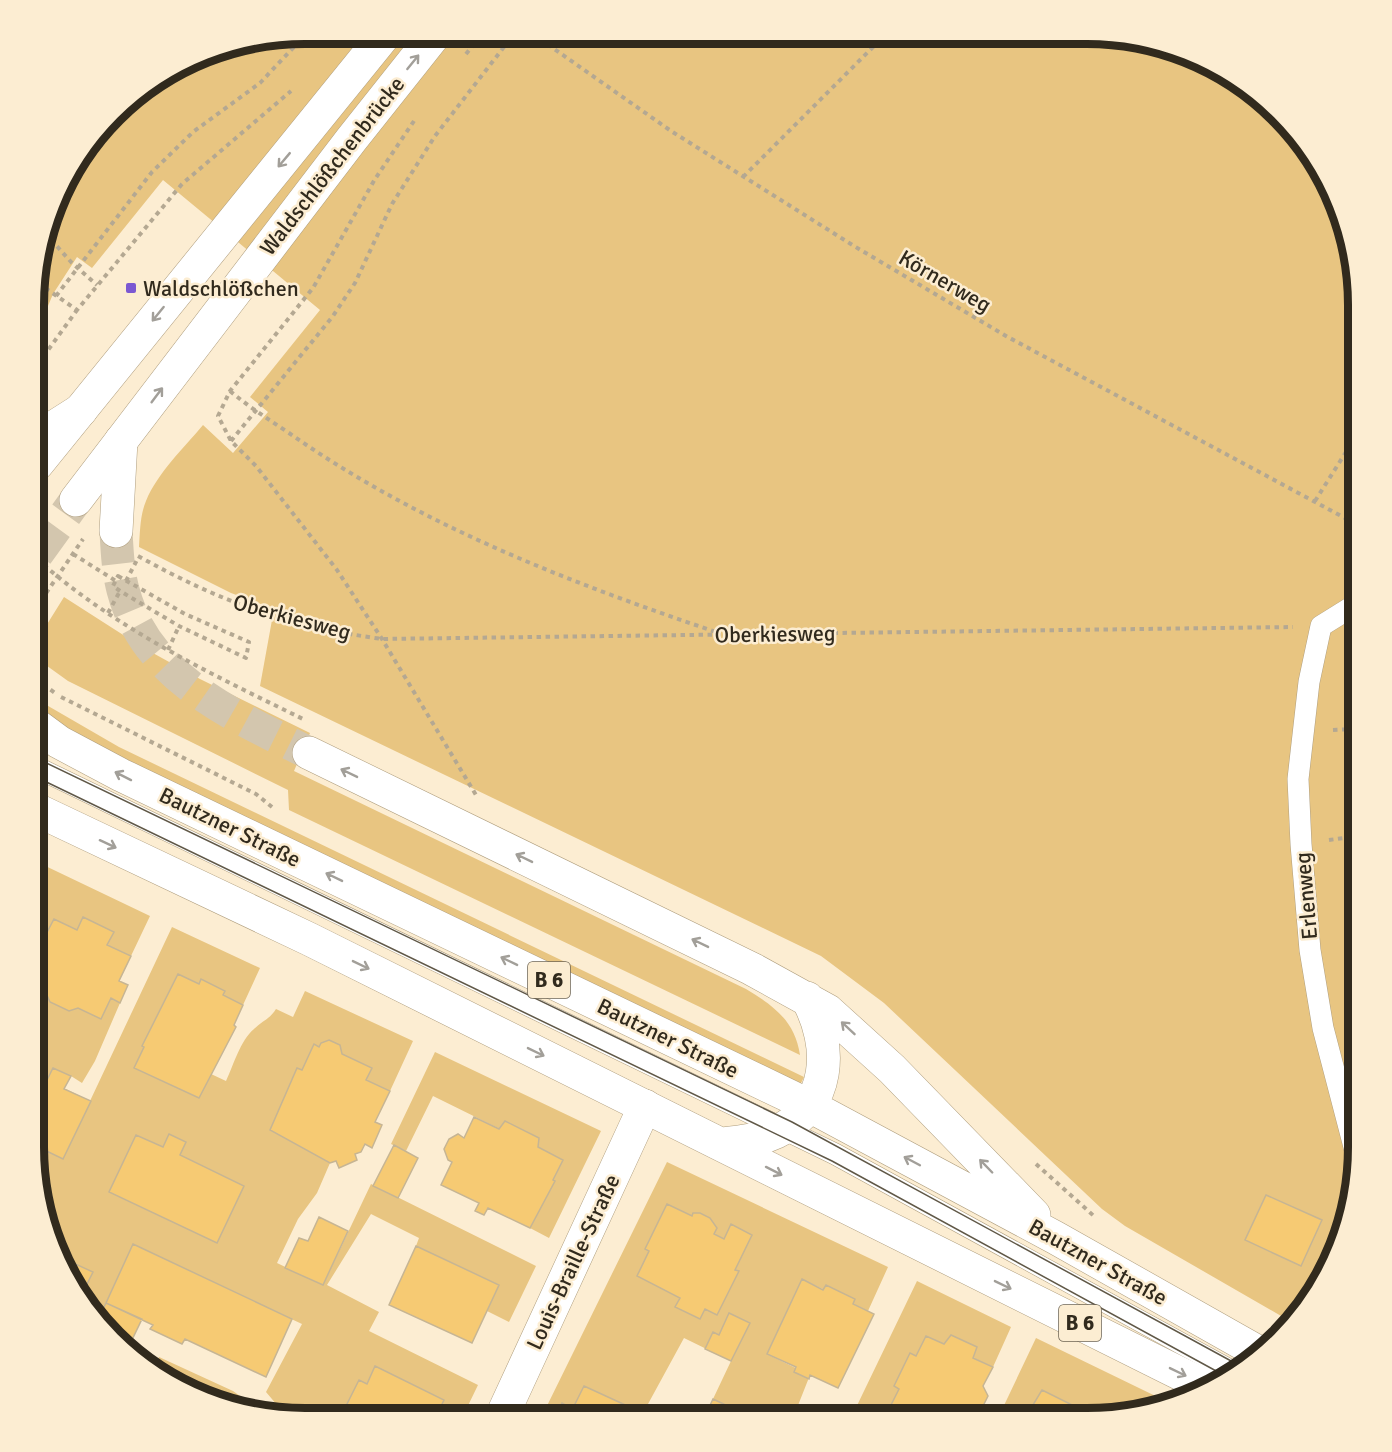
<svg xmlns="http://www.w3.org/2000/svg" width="1392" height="1452" viewBox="0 0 1392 1452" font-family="Signika,sans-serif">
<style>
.green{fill:#e8c581}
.building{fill:#f6ca73;stroke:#c6b594;stroke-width:1.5}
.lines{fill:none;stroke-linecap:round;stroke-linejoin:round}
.secondary-tunnel{stroke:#d3c6ae;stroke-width:33;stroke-dasharray:33 16;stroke-linecap:butt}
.primary-tunnel{stroke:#d3c6ae;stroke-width:33;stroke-dasharray:33 16;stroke-linecap:butt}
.lane-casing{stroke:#af9e7e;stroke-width:22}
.street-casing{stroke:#af9e7e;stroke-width:34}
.secondary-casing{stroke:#af9e7e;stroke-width:34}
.primary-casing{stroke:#af9e7e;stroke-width:34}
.path{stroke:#b4a892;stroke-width:4;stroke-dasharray:4.5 4.5;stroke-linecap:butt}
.lane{stroke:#fff;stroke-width:21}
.street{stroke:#fff;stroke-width:33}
.secondary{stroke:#fff;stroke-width:33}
.primary{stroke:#fff;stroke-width:33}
.tram{stroke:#605847;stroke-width:1.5}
.oneway{stroke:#a29f99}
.poi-dot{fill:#7b58d2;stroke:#fcedd2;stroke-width:2}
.labels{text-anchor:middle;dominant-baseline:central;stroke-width:5;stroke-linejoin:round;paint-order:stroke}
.shield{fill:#fcedd2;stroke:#6e6453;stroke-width:1.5}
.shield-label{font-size:21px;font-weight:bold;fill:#312a1d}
.street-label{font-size:22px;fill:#312a1d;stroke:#fcedd2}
.poi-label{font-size:22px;fill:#312a1d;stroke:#fcedd2;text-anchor:start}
.rim{fill:none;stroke:#312a1d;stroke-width:8}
</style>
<rect width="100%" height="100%" fill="#fcedd2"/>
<!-- green -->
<path class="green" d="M305,33L1123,35L1224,70L1313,153L1344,217L1358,287V1165L1323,1283L1288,1320L1125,1226L1102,1209L884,1003L821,956L260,686L274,609L231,593L139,547C140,532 140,515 146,501C158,472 184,448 203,425L233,453L268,412L250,397L320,310L163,180L92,268L77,257L53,294L38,330V252L69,169L126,100L217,48Z
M64,597L142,647L200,679L310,733L294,771L746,989C774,1006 795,1021 800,1055L289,810L288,790L68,681L36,658V642Z
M43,703L119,747L804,1077L799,1087L89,743L39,708Z
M35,861L150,916L111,998L120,1003L95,1061L82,1083L71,1076L64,1088L90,1101L172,927L260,968L243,1005L178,975L135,1068L199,1098L211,1074L226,1081C234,1064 240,1041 254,1029C262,1021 270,1019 276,1009L293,1017L305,991L413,1041L390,1091L330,1163L317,1193L298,1219L277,1263L323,1285L371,1184L536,1266L509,1322L487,1311L499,1285L416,1246L419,1238L371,1214L327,1285L379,1312L369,1331L478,1385L462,1418H288L266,1392L302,1324L133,1245L99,1317C23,1247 34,1133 34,1039C34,979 35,920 35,861Z
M435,1052L601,1131L549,1238L530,1228L563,1160L433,1096L406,1151L391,1144Z
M667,1162L888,1267L868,1311L802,1279L767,1354L810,1375L793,1418H786L766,1409L761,1418H753L713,1399L731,1361L684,1338L642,1415L584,1386L568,1418H541Z
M917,1281L1011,1327L993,1367L926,1336L890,1409L908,1418H879L864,1412L860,1418H851Z
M1036,1338L1174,1405L1105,1418H998Z
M159,1357L233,1391L260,1410C225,1400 181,1394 154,1368Z"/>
<!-- building -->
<path class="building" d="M83,917L114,932L107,945L131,956L119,981L128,985L120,1003L111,998L101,1019L78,1008L69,1011L50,1002L46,993L34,988L35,947L40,936L44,938L54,919L77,930Z
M178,974L199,984L201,979L225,991L223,995L243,1005L234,1025L236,1027L199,1098L134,1068L144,1047L142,1046Z
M329,1040L340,1045L342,1054L372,1068L366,1080L390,1091L375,1122L382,1125L372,1148L365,1144L361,1152L355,1154L357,1160L339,1168L336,1161L330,1163L270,1130L297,1068L302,1070L314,1044L319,1047L321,1043Z
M53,1068L71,1076L64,1089L91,1101L63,1159L34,1145V1074L47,1080Z
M474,1117L499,1129L505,1121L539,1138L538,1147L563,1160L553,1180L555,1181L530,1228L488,1208L484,1215L475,1211L479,1203L441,1185L452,1162L448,1160L444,1149L449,1139L458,1134L464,1138Z
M169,1134L186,1142L180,1155L244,1186L217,1243L109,1192L136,1135L163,1147Z
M394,1145L418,1158L398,1198L373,1186Z
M1266,1195L1322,1220L1301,1266L1245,1240Z
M667,1204L692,1216L693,1213H700L710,1218L717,1228L714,1234L724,1239L731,1224L752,1235L735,1270L739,1271L717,1315L705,1309L700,1319L675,1307L680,1298L637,1276L649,1251L645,1249Z
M319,1217L348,1231L323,1285L285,1268L299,1238L308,1241Z
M133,1244L292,1319L266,1377L185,1339L182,1344L150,1329L153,1325L106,1303Z
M416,1246L499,1285L472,1343L389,1305Z
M58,1256L93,1272L84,1290L88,1293L84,1303Z
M802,1279L823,1290L826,1285L855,1299L853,1304L874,1314L838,1388L810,1375L809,1379L794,1372L796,1367L767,1354Z
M106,1303L142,1319L129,1346L99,1317Z
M729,1313L750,1323L731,1361L705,1349L713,1332L719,1335Z
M951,1335L977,1347L973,1358L993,1367L983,1386L988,1396L977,1418H894L897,1413L889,1409L899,1389L894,1386L910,1353L916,1356L926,1336L944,1344Z
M375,1366L444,1400L435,1418H350L352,1414L344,1410L359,1380L367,1384Z
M584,1386L634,1409L649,1418H554L562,1403L571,1408L574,1406Z
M1042,1390L1094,1416L1102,1413L1104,1418H1025Z
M713,1399L753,1418H704Z
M765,1409L786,1418H761Z"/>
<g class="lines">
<!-- secondary-tunnel -->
<path class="secondary-tunnel" d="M37,554L76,500"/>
<!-- primary-tunnel -->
<path class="primary-tunnel" d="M116,531C117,551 118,571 123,590C146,679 235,716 309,753"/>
<defs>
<path id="lane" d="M1358,603L1321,626L1309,682L1298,779L1301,844L1310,950L1323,1028L1358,1162
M36,767L835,1154L1237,1374"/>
<path id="street" d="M501,1418L645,1106"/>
<path id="secondary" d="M37,464L386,33
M76,500L351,140L436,33"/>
<path id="primary" d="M37,438L81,410
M116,531L121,441
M36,725L59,742L121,775L808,1105L1056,1238L1258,1352
M309,753L752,969L828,1011L892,1069L1034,1215
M35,809L309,939L1209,1388
M722,1144C740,1142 759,1140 776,1132C832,1107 833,1045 807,998"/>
</defs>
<!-- lane casing -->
<use href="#lane" class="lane-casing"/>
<!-- street casing -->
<use href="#street" class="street-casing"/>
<!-- secondary casing -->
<use href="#secondary" class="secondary-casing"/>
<!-- primary casing -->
<use href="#primary" class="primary-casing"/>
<!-- path -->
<path class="path" d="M533,34L671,131L854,246L1006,336L1358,525
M466,54L483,33
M414,121L375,179L313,288L230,391L218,416L231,441L256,466L337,570L382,639L476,795
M743,177L885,35
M45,233L72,263L97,285
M38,283L77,310L182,184L291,91
M56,296L152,172L193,132L260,83L307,33
M38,364L77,310
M230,391C249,407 268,419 289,433C420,525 568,582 719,633
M231,441L333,316L355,283L392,204L435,136L514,34
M1315,501L1358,433
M73,554L116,581
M138,556C221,602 287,626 382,639L1293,627
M37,559C114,628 211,674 303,719
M118,576L185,614L249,642L246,658L179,626L120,591L113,586Z
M126,581L138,558
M36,608L83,539
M108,613L120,591
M168,650L179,626
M36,679L55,693
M61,697L256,794L272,807
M1333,730L1356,729
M1329,840L1358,836
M1036,1164L1095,1217"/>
<!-- lane -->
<use href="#lane" class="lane"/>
<!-- street -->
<use href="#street" class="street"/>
<!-- secondary -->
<use href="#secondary" class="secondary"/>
<!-- primary -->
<use href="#primary" class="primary"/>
<!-- tram -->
<path class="tram" d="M36,758L792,1122L1244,1368
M36,777L832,1161L1229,1378"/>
</g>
<!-- one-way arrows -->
<defs><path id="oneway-shaft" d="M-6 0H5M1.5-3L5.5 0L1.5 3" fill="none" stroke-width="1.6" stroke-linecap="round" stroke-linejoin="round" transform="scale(1.5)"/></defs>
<g class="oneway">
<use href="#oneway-shaft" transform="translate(413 62) rotate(-51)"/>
<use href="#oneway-shaft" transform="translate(284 160) rotate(130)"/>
<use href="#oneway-shaft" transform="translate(158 314) rotate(129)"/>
<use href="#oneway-shaft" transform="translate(157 395) rotate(-53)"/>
<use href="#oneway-shaft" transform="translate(349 773) rotate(-154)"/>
<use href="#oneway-shaft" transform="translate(123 776) rotate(-153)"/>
<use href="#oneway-shaft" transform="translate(108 844) rotate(25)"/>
<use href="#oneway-shaft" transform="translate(524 858) rotate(-154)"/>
<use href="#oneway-shaft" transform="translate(334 877) rotate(-154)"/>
<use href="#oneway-shaft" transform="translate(700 943) rotate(-154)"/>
<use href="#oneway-shaft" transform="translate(509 961) rotate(-154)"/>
<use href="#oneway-shaft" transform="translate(361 965) rotate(26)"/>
<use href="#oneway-shaft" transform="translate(848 1028) rotate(-137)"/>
<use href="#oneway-shaft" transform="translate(536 1052) rotate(26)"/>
<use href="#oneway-shaft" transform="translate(912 1161) rotate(-152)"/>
<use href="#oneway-shaft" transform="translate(986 1166) rotate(-134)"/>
<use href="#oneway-shaft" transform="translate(774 1171) rotate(27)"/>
<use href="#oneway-shaft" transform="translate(1003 1285) rotate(26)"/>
<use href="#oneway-shaft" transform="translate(1178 1372) rotate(26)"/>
</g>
<!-- markers -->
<rect class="poi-dot" x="125" y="282" width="12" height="12" rx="3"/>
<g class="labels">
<!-- shield labels -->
<g class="shield">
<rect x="528" y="962" width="42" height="36" rx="4.5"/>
<rect x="1059" y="1305" width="42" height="36" rx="4.5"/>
</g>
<g class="shield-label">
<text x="549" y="980">B 6</text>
<text x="1080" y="1323">B 6</text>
</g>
<!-- street labels -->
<g class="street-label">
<text transform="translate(332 166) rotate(-52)">Waldschlößchenbrücke</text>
<text transform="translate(945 281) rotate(30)">Körnerweg</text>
<text transform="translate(292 617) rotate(15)">Oberkiesweg</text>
<text transform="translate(775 634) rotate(-1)">Oberkiesweg</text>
<text transform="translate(230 827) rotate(26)">Bautzner Straße</text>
<text transform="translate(1306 896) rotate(-95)">Erlenweg</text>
<text transform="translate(668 1038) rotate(26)">Bautzner Straße</text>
<text transform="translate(573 1262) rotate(-65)">Louis-Braille-Straße</text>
<text transform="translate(1098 1262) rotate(29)">Bautzner Straße</text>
</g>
<!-- poi labels -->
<g class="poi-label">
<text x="143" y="288">Waldschlößchen</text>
</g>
</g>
<!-- crop -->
<path d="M0 0H1392V1452H0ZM305 44H1087A261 261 0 0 1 1348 305V1147A261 261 0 0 1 1087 1408H305A261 261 0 0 1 44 1147V305A261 261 0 0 1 305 44Z" fill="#fcedd2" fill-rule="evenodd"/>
<path class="rim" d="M305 44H1087A261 261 0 0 1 1348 305V1147A261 261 0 0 1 1087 1408H305A261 261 0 0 1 44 1147V305A261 261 0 0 1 305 44Z"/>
</svg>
